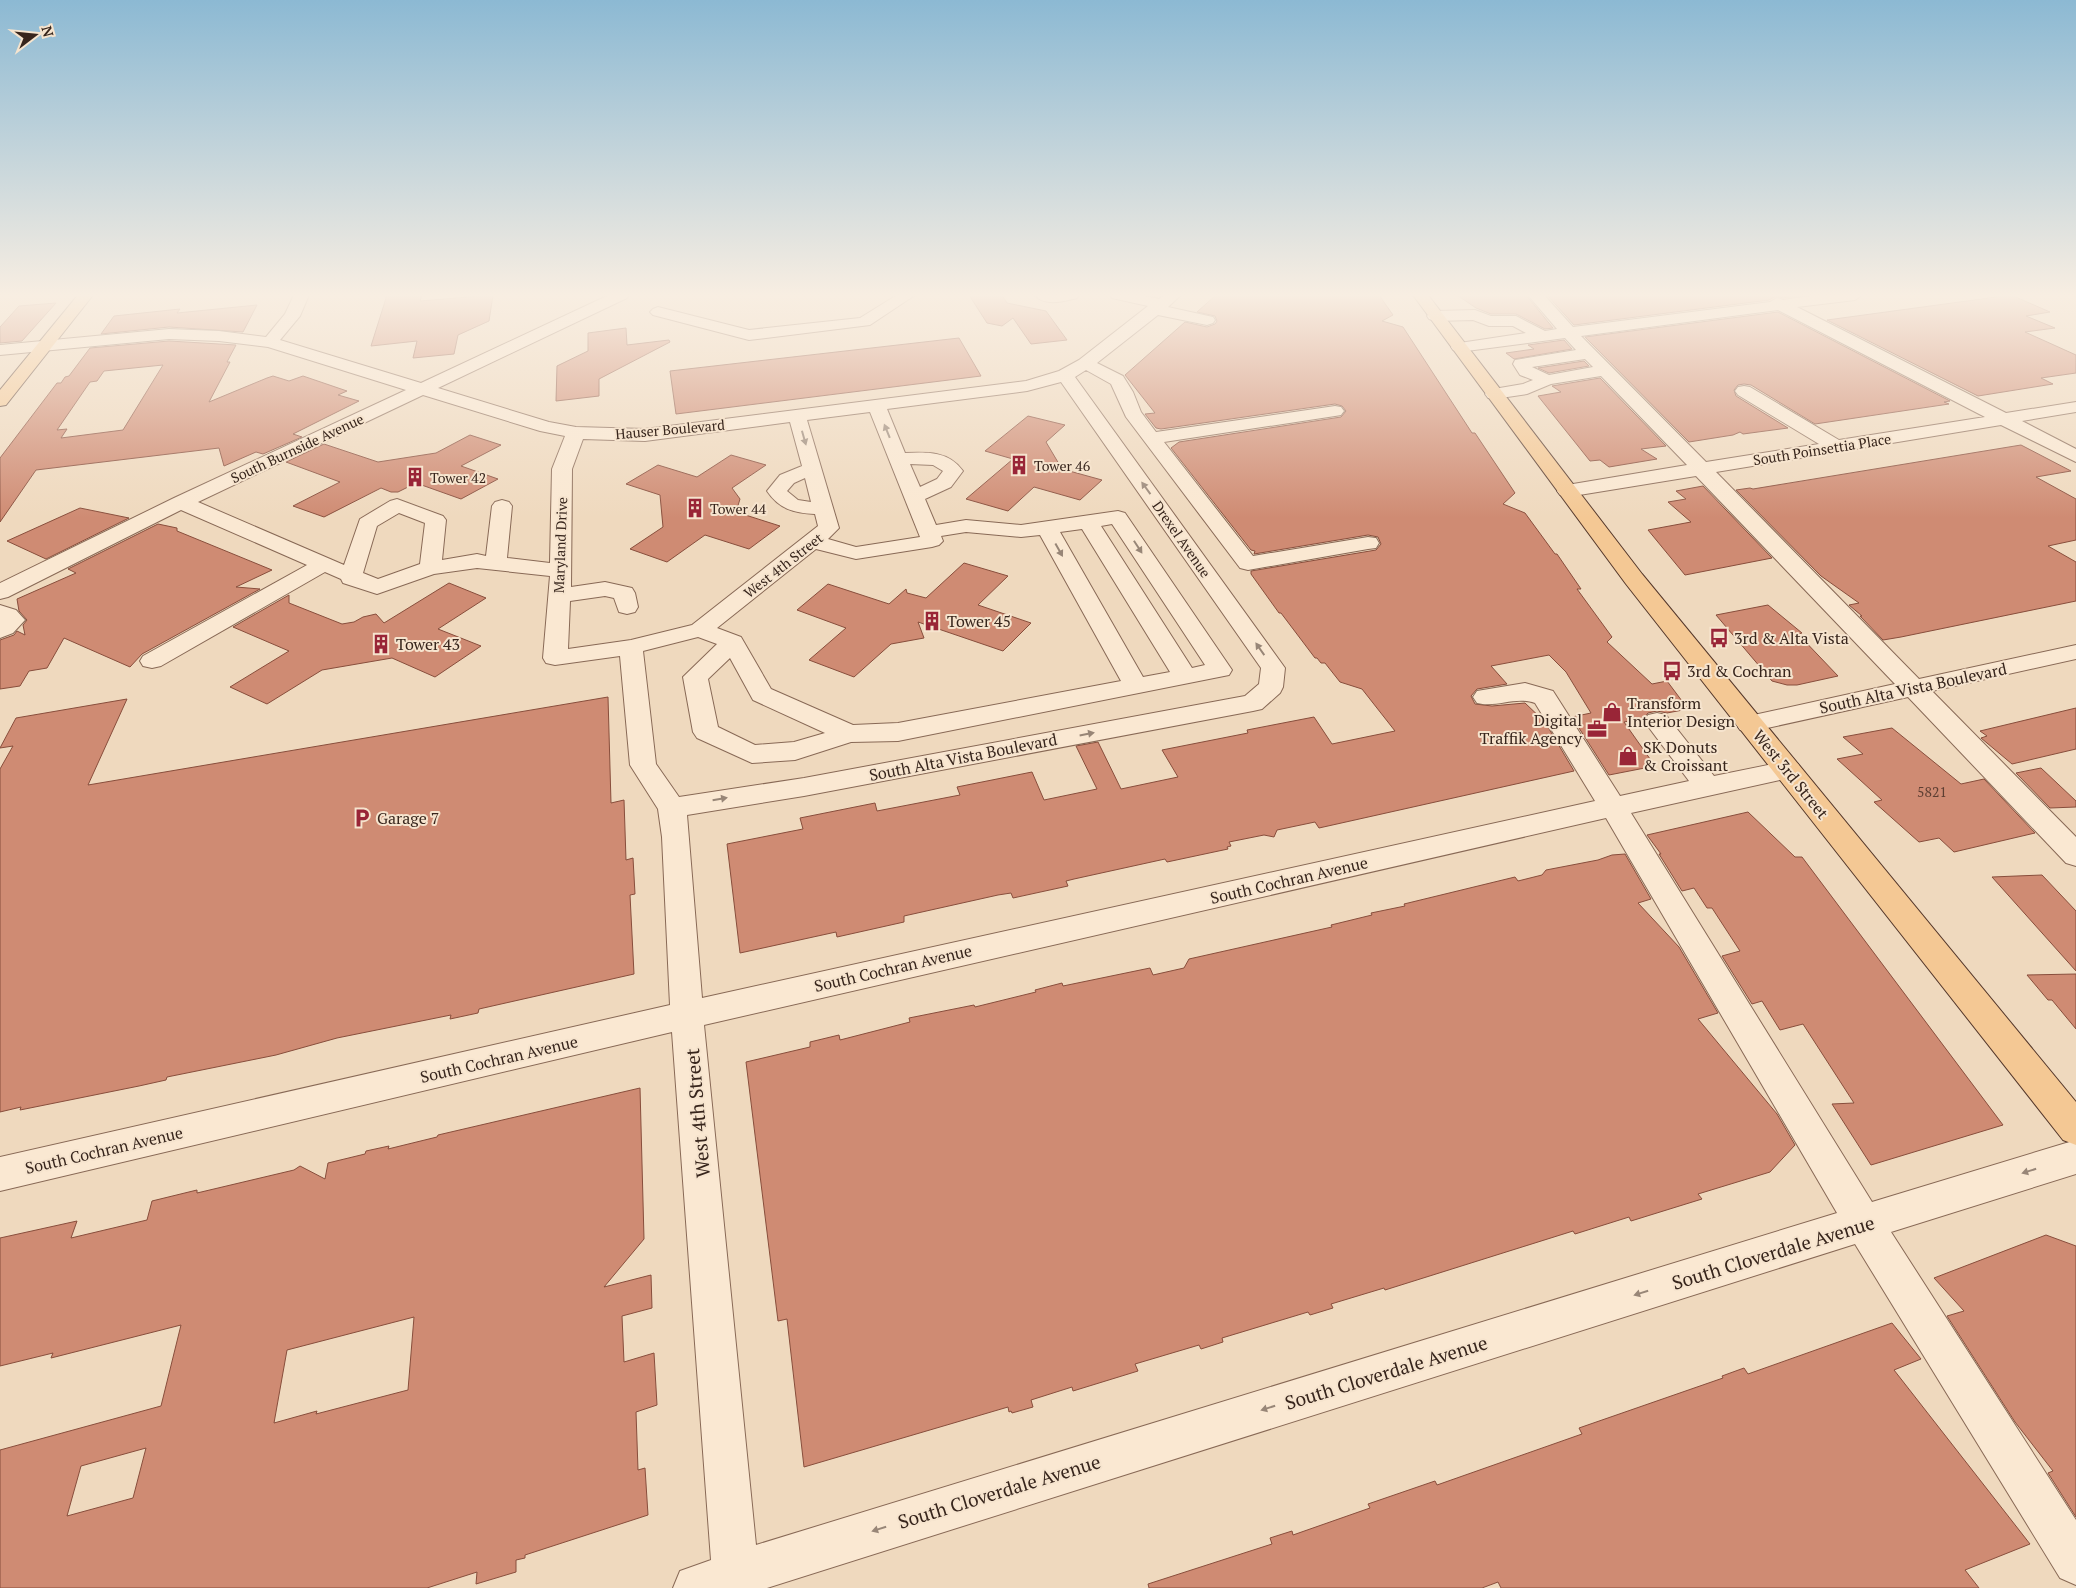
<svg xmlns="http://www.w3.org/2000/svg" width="2076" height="1588" viewBox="0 0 2076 1588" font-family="'PT Serif',serif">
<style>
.building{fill:#cf8b73;stroke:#884e3c;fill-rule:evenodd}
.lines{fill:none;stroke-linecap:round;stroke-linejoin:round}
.minor-casing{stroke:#886956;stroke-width:2}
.major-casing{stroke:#55382b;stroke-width:2}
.minor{fill:#fae8d2;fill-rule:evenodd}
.major{fill:#f4c894;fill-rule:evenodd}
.oneway{fill:#988677}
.labels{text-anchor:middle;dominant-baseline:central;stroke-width:4;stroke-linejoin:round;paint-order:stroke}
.far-street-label{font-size:14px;fill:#37251c;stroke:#f6e4ce}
.far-poi-label{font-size:14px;fill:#37251c;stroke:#f6e4ce;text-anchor:start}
.number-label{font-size:14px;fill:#5d3e32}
.poi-label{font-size:16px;fill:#37251c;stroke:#f6e4ce;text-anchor:start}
.street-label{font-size:16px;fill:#37251c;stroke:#f6e4ce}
.near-street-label{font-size:19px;fill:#37251c;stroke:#f6e4ce}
</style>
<rect width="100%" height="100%" fill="#efd9be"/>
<!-- building -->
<path class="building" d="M387,295H422L420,301L493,295L489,321L458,335L454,354L413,358L417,341L371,346Z
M969,295H1002L1007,303L1046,311L1067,340L1031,344L1013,318L1002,326L987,323Z
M1216,295H1379L1393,315L1382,321L1403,327L1472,433H1475L1515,493L1503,504L1525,513L1555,554H1557L1581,589H1577L1612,637L1607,642L1652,684L1667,681L1688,709L1667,713L1657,711L1648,713L1644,718L1624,722L1655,766L1609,775L1572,717L1591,713L1566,672L1549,655L1491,666L1507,684L1477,689L1471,696L1475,704L1492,706L1525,703L1545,722L1574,771L1319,828L1315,822L1277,830L1274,837L1264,835L1229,842L1231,846L1227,847L1228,849L1167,862L1165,859L1074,879L1066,881L1068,886L1013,898L1011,893L998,895L904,916V922L837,937L836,932L740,953L727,844L803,829L800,818L875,803L877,811L960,795L957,787L1032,772L1044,800L1097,789L1076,746L1098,742L1121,789L1178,777L1162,750L1248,733L1247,730L1314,717L1332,744L1395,731L1362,689L1340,682L1325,663H1321L1317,658H1315L1281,613H1279L1251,574V571L1376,550L1381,544L1378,537L1368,535L1254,554L1255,551L1251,550L1171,448L1179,442L1341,417L1346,411L1342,406L1335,404L1161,429L1156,428L1145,414L1155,413L1125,375L1185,322L1207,327L1215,324L1217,321L1215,316L1197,312Z
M1457,295H1526L1553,328L1545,329L1516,314H1491L1476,308Z
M1547,295H1802L1783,298L1776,296L1769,300L1574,325Z
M2011,295L2050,312L2026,316L2055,328L2025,332L2076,355V373L2041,378L2053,384L1978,396L1827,320Z
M56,303L22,341L0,343V327L19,306Z
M257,305L243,332L169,327L101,334L114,316L180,309L177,313Z
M1778,312L1950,401L1944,402L1949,404L1815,424L1751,385L1744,384L1738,385L1734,390L1736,396L1788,428L1743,434L1740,432L1733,435L1689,442L1585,337Z
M626,328L627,345L669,340L670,342L599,379V396L556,401L557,366L588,351V333Z
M959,338L981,376L676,414L670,371Z
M1564,340L1572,349L1514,359L1506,353L1534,349L1528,345Z
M169,341L236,345L227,362H230L209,402L267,378L273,376L289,381L303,376L347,391L338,395L359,401L293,434L302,437L263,454L256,452L224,466L219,448L36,470L0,522V458L57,383H61L65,377L69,376L90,348ZM163,365L123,430L61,438L67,429L57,430L90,382L97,381L104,371Z
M1584,361L1589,366L1549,373L1538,368Z
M1600,378L1666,446L1641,449L1657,459L1609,467L1600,460L1590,461L1538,396L1561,392L1552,386Z
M1028,416L1065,425L1046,442L1062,469L1102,480L1080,500L1034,487L1008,511L966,499L1013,459L985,451Z
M470,435L501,445L461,466L498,479L461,499L416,483L398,492H391L381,488L324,517L293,506L340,482L286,462L324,444L378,462L436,453Z
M2021,445L2071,471L2036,477L2076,499V540L2048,546L2076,562V601L1901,637L1883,640L1860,616H1862L1849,605L1859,603L1821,576L1736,490L1750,488L1753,489Z
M731,455L766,465L732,488L740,499L736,512L780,526L749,549L705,535L667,562L630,549L663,527L660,495L626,484L658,465L697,477Z
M1703,486L1772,558L1685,575L1648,530L1691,522L1668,502L1686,499L1676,491Z
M80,508L129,518L46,559L7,541Z
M158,524L177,528V531L272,570L236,587L260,589L142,654L130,667L64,638L47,668L29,671L20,686L0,689V640L14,635L17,631L25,635L23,625L27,620L19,611L17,599L76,573L68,569Z
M964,563L1008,576L978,605L1031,623L1003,651L918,622L924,638L891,644L854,677L809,660L846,628L797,610L828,584L889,604L906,589L907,593L926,598Z
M449,583L486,598L438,629L481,646L435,677L392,658L322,670L267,704L230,687L289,651L233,627L289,595V603L342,624L354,622L363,617L376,614L384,623Z
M1768,605L1802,633L1798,634L1838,676L1797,685H1787L1772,681L1716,615Z
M608,697L611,803L624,800L626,860L633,858L635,894L630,895L634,974L479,1009L478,1013L450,1019L451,1015L337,1038L276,1055L167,1077L166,1080L139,1086L20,1110L21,1107L0,1112V769L13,746L0,748L16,718L127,699L88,785Z
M2076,708V749L2012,764L1981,738L1987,736L1980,731Z
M1892,728L1961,784L1984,779L2035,833L1954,852L1939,838L1919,842L1874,802L1882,800L1837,759L1863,754L1843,737Z
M2041,768L2076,801V807L2050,808L2016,773Z
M1748,812L1795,857H1802L2003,1125L1871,1165L1832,1104L1854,1103L1803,1024L1780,1030L1762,1001L1752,1004L1722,956L1740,951L1712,908H1707L1694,888L1682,891L1659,854H1661L1647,835Z
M1625,854L1651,899L1638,903L1679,947L1718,1013L1698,1019L1777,1114L1795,1145L1770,1172L1698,1194L1702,1199L1631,1221L1629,1217L1575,1234L1573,1231L1385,1290L1384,1288L1331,1304L1333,1308L1310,1315L1308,1312L1222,1338L1223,1342L1201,1349L1199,1345L1135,1364L1138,1371L1073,1391L1072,1387L1031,1400L1033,1407L1012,1413L1011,1411L1009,1412L1008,1407L804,1467L787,1319L778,1321L746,1062L810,1047V1042L839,1035L840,1040L910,1022L909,1018L974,1005L975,1007L1036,992L1035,990L1062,983L1063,986L1150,968L1153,975L1184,968L1189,959L1332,927L1331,925L1372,915L1371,913L1405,906L1404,904L1515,877L1518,881L1542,875L1546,870L1598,860L1612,855Z
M2042,875L2076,911V971L1992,877Z
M2076,974V1029L2052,1000H2048L2027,975Z
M640,1088L644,1239L604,1287L651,1275L652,1308L622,1316L624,1362L654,1353L657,1405L636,1412L638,1470L645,1468L648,1515L525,1555V1558L516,1560V1572L476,1584L477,1572L427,1588H0V1450L161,1406L181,1325L51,1358L53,1353L0,1366V1238L77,1221L71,1238L147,1220L152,1201L197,1190V1193L294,1170L300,1166L325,1179L328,1163L365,1154L366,1151L389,1146L388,1149L437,1137L438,1135ZM414,1317L408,1390L316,1414L317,1411L274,1423L287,1350ZM146,1448L133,1498L67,1516L81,1466Z
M2046,1235L2076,1246V1517L2048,1473L2053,1471L2015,1422L1947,1316L1964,1311L1934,1278Z
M1892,1323L1921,1359L1894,1370L2030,1544L1965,1570L1979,1588H1501L1498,1582L1482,1588H1149L1148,1584L1272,1544L1270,1538L1292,1531L1293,1535L1370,1508L1368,1504L1435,1481L1437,1485L1582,1434L1579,1428L1723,1378L1722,1376L1744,1368L1748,1374Z"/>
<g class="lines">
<defs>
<path id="minor" d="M294,295H309L300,316L280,340L421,383L609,295H629L627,298L438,388L549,422L576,427L645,429L1026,381L1059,371L1079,360L1148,306L1112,298L1110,295H1141L1159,299L1164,295H1181L1168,307L1213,317L1215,320L1213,323L1207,325L1158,315L1097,363L1123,376L1133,392L1141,412L1156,432L1335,406L1341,407L1344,411L1341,415L1335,416L1164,442L1253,556L1368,537L1376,538L1379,543L1376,548L1368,549L1248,570L1240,568L1126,417L1111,384L1086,370L1075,377L1285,668L1283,687L1280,693L1262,709L1253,711L804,796L687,815L702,998L1595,801L1535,703C1515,696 1497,708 1477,703L1473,697L1477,691L1525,683L1553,691L1620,796L1689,781L1644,721L1648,715L1657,713L1666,715L1714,776L1788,761L1798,764L1801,770L1798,776L1631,813L1872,1202L2076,1140V1174L1891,1232L2076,1520V1585L2060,1578L1855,1244L767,1588H673L680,1571L711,1560L672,1032L0,1191V1157L670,1005L662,837L658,809L630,765L620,656L555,665L546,663L543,658L550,576L477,568L434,574L377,594L343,583L341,579L325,572L161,666L152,668L143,666L140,661L143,656L307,565L181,510L8,597L0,599V583L174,498L406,390L268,347L219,341L169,339L0,355V345L169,329L219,331L266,337L285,314ZM1061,382L1261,668L1259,684L1245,696L804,778L679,797L656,764L643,651L698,637L717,644L683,677L693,732L697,738L752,763L795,760L851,742L898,741L1229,675L1232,670L1125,513L1118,511L1021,525L966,520L936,525L925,499L951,487L963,471C949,451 927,452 905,453L887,409L1027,391ZM423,395L540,431L565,436L552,469L550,563L507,558L512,506L509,502L502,500L495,502L492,506L486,556L477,554L442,560L446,520L443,516L397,499L390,501L360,519L344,565L198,502ZM870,412L920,537L856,547L828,539L839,528L807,420ZM790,422L802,466L780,475L767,491C779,509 794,513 815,514L818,526L692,625L631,640L568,649L570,601L605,596L614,598L619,612L627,614L635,612L638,607L635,593L632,588L605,582L571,587L572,469L583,439L645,441ZM910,464L933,465L943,471L937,479L920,487ZM805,478L811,502L798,500L787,491L794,483ZM399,513L425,523L420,564L378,579L363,573L377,526ZM1112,524L1205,665L1192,668L1101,526ZM1082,529L1170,672L1143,677L1060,532ZM966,532L1021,537L1040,535L1121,681L898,723L853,725L771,689L741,637L717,628L816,549L856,559L932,547L939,545L943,541L941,536ZM730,658L753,700L825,733L794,742L755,745L718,727L708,679ZM1606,818L1837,1213L756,1545L704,1025Z
M897,295H915L870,325L749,340L653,315L650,312L653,309L658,307L749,330L860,318Z
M1035,295H1079L1077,298C1065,301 1044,307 1035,295Z
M1528,295H1544L1573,327L1770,302L1777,298L1783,300L1817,295H1862L1855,300L1797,307L2006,413L2076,402V412L2022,421L2076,449V462L2001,425L1716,472L1919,679L2076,645V659L1932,691L2076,837V866L2066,863L1908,697L1749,732L1740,730L1736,724L1740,718L1895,684L1696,476L1567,497L1560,495L1557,491L1560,487L1567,485L1687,465L1601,376L1551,384L1527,394L1494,399L1488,398L1485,394L1488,390L1523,384L1533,380L1520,375L1513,364L1515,360L1576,350L1565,338L1459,352L1453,350L1451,347L1453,344L1526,333L1513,326H1489L1473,320L1435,321L1429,319L1427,316L1429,313L1435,311L1475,310L1491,316H1516L1545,331L1557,329ZM1778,310L1985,417L1839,440L1750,387L1744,386L1738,387L1735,391L1738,395L1819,444L1706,462L1581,336ZM1585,359L1593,367L1549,375L1532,367Z
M0,605L16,610L25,620L13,633L0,638Z"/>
<path id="major" d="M78,295H93L6,405L0,406V390Z
M1413,295H1428L1642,574L2076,1102V1145L2063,1140L1626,584Z"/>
</defs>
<!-- minor casing -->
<use href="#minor" class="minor-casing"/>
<!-- major casing -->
<use href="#major" class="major-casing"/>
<!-- minor -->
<use href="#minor" class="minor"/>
<!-- major -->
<use href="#major" class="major"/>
</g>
<!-- one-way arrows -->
<defs><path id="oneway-solid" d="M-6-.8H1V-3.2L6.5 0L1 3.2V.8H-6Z" transform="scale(1.25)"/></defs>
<g class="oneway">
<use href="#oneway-solid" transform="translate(887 431) rotate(-112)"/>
<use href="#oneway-solid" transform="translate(804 438) rotate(74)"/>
<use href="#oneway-solid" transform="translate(1146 488) rotate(-126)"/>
<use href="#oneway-solid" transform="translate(1138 547) rotate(57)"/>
<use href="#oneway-solid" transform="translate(1059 550) rotate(61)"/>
<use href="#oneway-solid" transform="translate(1260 649) rotate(-125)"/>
<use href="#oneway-solid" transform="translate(1087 734) rotate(-11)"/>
<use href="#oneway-solid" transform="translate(720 799) rotate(-10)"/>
<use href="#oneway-solid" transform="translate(2029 1171) rotate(163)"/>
<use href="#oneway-solid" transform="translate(1641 1293) rotate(163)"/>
<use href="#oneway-solid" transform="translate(1268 1408) rotate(163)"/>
<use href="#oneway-solid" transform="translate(879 1529) rotate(163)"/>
</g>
<!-- sky -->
<linearGradient id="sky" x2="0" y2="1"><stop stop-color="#8cb9d3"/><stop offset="0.57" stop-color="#f8eee2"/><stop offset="1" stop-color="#f8eee2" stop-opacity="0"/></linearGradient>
<rect width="2076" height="518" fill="url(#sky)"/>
<!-- icons -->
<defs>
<symbol id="building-bare" viewBox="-9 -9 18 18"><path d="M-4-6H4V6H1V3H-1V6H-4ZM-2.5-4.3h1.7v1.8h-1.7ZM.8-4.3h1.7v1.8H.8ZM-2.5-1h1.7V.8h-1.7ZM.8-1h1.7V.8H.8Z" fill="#992537" stroke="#f6e4ce" stroke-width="2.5" paint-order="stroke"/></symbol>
<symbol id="bus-bare" viewBox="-9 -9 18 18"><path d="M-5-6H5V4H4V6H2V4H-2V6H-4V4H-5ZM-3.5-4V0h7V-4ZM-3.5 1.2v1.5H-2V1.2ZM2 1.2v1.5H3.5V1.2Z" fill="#992537" stroke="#f6e4ce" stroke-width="2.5" paint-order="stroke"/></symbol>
<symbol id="shop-bare" viewBox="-9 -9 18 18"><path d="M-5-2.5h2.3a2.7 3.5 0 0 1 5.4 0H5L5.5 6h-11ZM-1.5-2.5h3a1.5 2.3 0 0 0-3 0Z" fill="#992537" stroke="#f6e4ce" stroke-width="2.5" paint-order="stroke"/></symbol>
<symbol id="office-bare" viewBox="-9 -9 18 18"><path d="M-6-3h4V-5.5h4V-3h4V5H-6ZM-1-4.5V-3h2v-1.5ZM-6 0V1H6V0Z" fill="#992537" stroke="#f6e4ce" stroke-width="2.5" paint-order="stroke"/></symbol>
<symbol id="parking-bare" viewBox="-9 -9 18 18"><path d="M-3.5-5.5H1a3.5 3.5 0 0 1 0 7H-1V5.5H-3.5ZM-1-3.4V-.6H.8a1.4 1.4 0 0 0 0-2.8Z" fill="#992537" stroke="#f6e4ce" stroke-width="2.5" paint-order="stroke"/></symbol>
</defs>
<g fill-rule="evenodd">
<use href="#building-bare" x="1005" y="451" width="28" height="28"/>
<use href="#building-bare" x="401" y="463" width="28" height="28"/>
<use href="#building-bare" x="681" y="494" width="28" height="28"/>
<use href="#building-bare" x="918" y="607" width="28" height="28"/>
<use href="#bus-bare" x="1705" y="624" width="28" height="28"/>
<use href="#building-bare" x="367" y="630" width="28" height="28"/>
<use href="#bus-bare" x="1658" y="657" width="28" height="28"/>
<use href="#shop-bare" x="1598" y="698" width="28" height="28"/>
<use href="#office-bare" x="1583" y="715" width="28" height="28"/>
<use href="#shop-bare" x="1614" y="742" width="28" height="28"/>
<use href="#parking-bare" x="348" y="804" width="28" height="28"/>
</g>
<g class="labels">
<!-- far-street labels -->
<g class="far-street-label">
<text transform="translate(670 429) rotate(-5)">Hauser Boulevard</text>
<text transform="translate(297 448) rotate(-25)">South Burnside Avenue</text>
<text transform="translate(1822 449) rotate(-9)">South Poinsettia Place</text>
<text transform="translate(1182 539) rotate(55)">Drexel Avenue</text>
<text transform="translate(560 545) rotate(-88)">Maryland Drive</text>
<text transform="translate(783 565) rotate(-38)">West 4th Street</text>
</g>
<!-- far-poi labels -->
<g class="far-poi-label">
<text x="1034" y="465">Tower 46</text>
<text x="430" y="477">Tower 42</text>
<text x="710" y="508">Tower 44</text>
</g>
<!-- number labels -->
<g class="number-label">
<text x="1932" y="791">5821</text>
</g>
<!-- poi labels -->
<g class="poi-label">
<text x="947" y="621">Tower 45</text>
<text x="1734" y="638">3rd &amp; Alta Vista</text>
<text x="396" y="644">Tower 43</text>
<text x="1687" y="671">3rd &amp; Cochran</text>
<text x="1627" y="703">Transform<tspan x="1627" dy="18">Interior Design</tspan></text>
<text x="1582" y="720" text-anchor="end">Digital<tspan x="1582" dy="18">Traffik Agency</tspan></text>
<text x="1643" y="747">SK Donuts<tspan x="1643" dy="18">&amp; Croissant</tspan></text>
<text x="377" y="818">Garage 7</text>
</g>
<!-- street labels -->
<g class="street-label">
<text transform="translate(1913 688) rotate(-12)">South Alta Vista Boulevard</text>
<text transform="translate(963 757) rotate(-11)">South Alta Vista Boulevard</text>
<text transform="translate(1791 774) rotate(51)">West 3rd Street</text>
<text transform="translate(1289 880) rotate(-13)">South Cochran Avenue</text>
<text transform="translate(893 968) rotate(-13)">South Cochran Avenue</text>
<text transform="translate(499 1059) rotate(-13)">South Cochran Avenue</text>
<text transform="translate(104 1150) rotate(-13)">South Cochran Avenue</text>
</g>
<!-- near-street labels -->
<g class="near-street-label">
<text transform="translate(697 1113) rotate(-95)">West 4th Street</text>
<text transform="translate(1773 1252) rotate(-17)">South Cloverdale Avenue</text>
<text transform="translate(1386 1372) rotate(-17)">South Cloverdale Avenue</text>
<text transform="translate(999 1491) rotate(-17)">South Cloverdale Avenue</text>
</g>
</g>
<!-- north arrow -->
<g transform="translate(35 35) rotate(74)" stroke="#f6e4ce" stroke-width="4" paint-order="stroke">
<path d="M0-4L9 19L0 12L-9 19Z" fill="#37251c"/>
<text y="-8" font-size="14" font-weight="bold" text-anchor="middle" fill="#37251c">N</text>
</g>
</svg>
